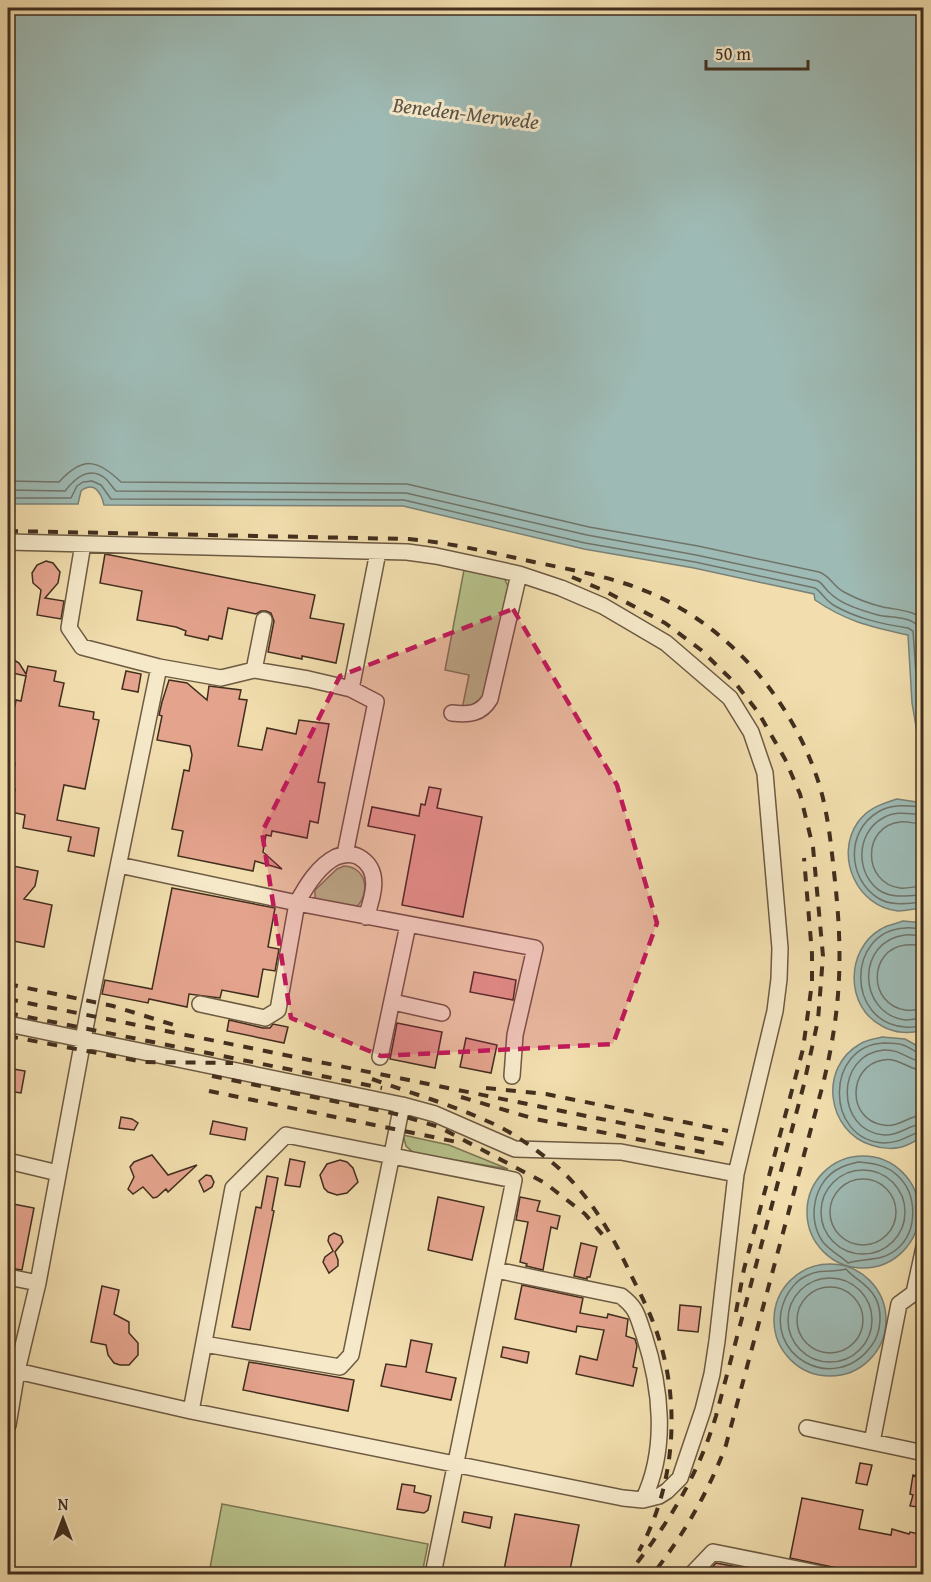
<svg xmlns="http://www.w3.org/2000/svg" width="931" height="1582" viewBox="0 0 931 1582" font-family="'Gentium Book Plus',serif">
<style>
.green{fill:#b7c28b;stroke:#7c7854;stroke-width:1.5}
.water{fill:#9ebab4;stroke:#798278;stroke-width:1.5}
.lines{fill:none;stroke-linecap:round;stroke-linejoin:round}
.shore{stroke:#707469;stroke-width:1.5}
.building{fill:#e4a38d;stroke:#412e1e;stroke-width:1.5}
.minor-casing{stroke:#6d5a42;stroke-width:18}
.minor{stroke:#f6e9ca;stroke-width:15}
.rail{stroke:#412e1e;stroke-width:4;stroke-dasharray:10 10;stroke-linecap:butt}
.marked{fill:#c2185b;fill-opacity:0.2;stroke:#c2185b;stroke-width:4.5;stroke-dasharray:12 8;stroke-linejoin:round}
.labels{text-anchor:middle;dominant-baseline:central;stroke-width:6;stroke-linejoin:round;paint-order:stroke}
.water-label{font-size:21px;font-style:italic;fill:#585144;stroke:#f6e9ca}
</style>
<rect width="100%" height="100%" fill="#f1ddad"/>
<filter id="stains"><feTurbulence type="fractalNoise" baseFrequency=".00333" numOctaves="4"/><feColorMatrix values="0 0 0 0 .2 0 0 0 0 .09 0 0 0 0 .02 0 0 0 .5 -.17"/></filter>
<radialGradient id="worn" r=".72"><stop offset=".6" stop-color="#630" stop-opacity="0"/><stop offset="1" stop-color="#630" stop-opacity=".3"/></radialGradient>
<!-- green -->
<path class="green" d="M464,570L504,578L508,586L509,593L486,695L474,707L462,709L469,675L445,670Z
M344,866C368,867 371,896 354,909L315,902V890L337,869Z
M403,1135L449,1145L508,1169L414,1153L406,1146Z
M222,1504L428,1544L422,1574H246L210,1568Z"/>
<!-- water -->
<path class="water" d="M8,8H923L922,761L912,703L908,635C872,627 847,622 815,600L814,594L694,568L584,549L403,506L104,505C101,492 94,481 81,491L78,504H8Z
M897,799L923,803L924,907L921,908C914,909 905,911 898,911C857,907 834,856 858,822C868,808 882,804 897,799Z
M903,921L924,923L923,1031C909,1033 896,1034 882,1026C845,1007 845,950 881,929C887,925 896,924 903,921Z
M882,1037L905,1039L923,1049V1136C918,1139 913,1143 907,1145C897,1150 882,1149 871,1145C827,1131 818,1068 860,1044C866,1040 875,1039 882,1037Z
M807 1212a56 56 0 1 1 112 0a56 56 0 1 1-112 0Z
M774 1320a56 56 0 1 1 112 0a56 56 0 1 1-112 0Z"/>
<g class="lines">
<!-- shore -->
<path class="shore" d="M8,481L59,482C83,456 97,459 121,482L407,484L589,527L698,546L819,572C831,576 833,587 844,592C855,598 870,604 883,607C897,610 912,610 924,619
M8,490L65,491C75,478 90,465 106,479C110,483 112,487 116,491L406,493L587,535L696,555L818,581C825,585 825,590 831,594C842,605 863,611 878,615C890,618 910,616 918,626C926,636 923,657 924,668
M8,498H71L77,486L83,482L92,481L101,485L111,499L404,500L585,543L695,562L815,588C822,592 824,600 835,606C858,619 883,624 908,628L913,631L918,702L924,734
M924,807C908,806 892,803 878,812C846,831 847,878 878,898C892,907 908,903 924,902
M924,815C909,814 896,810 883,818C855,833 855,876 882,892C896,899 910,895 924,895
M924,824C916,824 907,821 900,822C862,826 862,883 900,888C907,889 916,886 924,886
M924,929C918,929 911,927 905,928C846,931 846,1023 905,1027C911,1028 918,1026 924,1026
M924,937C918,936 911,934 905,935C856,941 857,1013 905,1020C911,1020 918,1018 924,1018
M924,946C918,945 911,944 905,945C868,950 868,1004 905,1010C911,1011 917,1009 924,1009
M924,1054C915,1053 910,1047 903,1045C898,1043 889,1043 884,1043C825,1045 824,1140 884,1143C903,1143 910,1133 924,1131
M924,1062C909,1061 901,1049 884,1050C835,1054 835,1131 884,1135C900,1136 909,1124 924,1124
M924,1071C909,1070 899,1057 883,1060C847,1066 847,1120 883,1125C899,1128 909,1115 924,1115
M858,1162C872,1163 886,1165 897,1175C918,1194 918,1231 897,1249C880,1263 865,1257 848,1263C841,1256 830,1251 823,1242C806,1219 814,1180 840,1168C845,1165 852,1164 858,1162Z
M821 1212a42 42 0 1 1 84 0a42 42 0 1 1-84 0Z
M830 1212a33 33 0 1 1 66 0a33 33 0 1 1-66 0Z
M846,1269C855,1280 866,1282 875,1297C883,1311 881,1333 872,1345C835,1397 761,1355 785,1299C789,1290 797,1280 806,1276C821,1268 833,1273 846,1269Z
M788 1320a42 42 0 1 1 84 0a42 42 0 1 1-84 0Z
M797 1320a33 33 0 1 1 66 0a33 33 0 1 1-66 0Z"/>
</g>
<!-- building -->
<path class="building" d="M105,554L315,595L310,618L344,624L336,663L302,656V659L268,652L274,621L271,613L266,611H261L256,614L228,608L222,639L209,636L208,640L185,635L186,631L176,627L137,620L142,591L100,583Z
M46,561L53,563L60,572L58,583L45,598L64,601L61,619L37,615L41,590L33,583L32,573L37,565Z
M14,660L19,663L26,674L28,666L56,671L54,681L64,683L59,706L94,712L93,719L99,720L85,789L64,785L57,820L99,828L94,856L68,851L71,837L23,828L25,815L11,812L15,789L10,788L15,764L8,763V705L15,706L16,700L21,701L26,676L8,672V663Z
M126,671L141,674L138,692L122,689Z
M169,680L187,683L207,700L209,686L241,690L239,699L247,700L238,746L262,750L267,728L296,734L299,720L329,724L318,782L325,783L318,823L310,821L307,838L272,831L271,836L266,835L263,852L282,869L255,861L253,871L178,856L183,831L172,829L184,770L189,771L192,755L190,746L157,740L162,716L159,715L162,702Z
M429,787L441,789L437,808L482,817L463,917L402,905L415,835L368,826L372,807L419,816L421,804L425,805Z
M8,865L38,871L35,886L24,899L52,905L44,947L8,940Z
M172,888L275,908L268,947L279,949L275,971L263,969L258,997L222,990L220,998L189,994L187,1007L149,999L148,1003L102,994L105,980L152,989Z
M474,972L516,980L513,1000L470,992Z
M229,1020L263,1028H270L273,1024L288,1027L284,1043L227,1031Z
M397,1023L442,1032L435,1068L390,1059Z
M466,1038L497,1045L491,1073L460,1067Z
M8,1068L25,1071L21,1093L8,1091Z
M121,1117L132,1119L138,1123L134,1130L119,1128Z
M213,1121L247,1128L245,1140L210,1134Z
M152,1155L168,1175L197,1165L168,1192L166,1189L157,1197L153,1198L143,1187L133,1194L128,1189L134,1177L130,1167L134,1162Z
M290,1159L305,1162L300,1187L285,1185Z
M340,1160L347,1162L353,1168L358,1182L347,1193L337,1195L328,1192L324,1188L320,1175L327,1164Z
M206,1175L211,1176L214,1182L212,1187L204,1192L199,1181Z
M267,1176L278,1178L272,1210L274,1211L250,1330L232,1327L256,1207L261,1208Z
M438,1197L484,1207L472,1260L428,1250Z
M520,1197L540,1201L537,1211L560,1216L557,1229L551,1227L543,1270L526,1266L527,1264L520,1262L528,1222L516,1220Z
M8,1203L34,1208L22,1270L8,1268Z
M334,1233L341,1236L343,1242L335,1252L338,1260V1266L329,1273L323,1262L325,1257L333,1251L328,1241L329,1236Z
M581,1243L597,1247L590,1277H587V1279L574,1276Z
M522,1285L583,1298L580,1313L607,1318L608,1314L628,1319L626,1336L635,1339L637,1346L633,1367L637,1368L633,1386L576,1374L580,1356L597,1360L604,1330L577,1326L576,1332L515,1319Z
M102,1286L119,1290L114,1314L129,1322V1333L138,1343V1355L129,1365H120L114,1363L108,1355L106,1345L91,1342Z
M680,1305L701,1307L698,1332L678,1330Z
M411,1340L432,1344L426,1372L456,1378L451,1400L381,1386L386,1364L406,1367Z
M503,1347L529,1352L527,1363L501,1357Z
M249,1362L354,1380L348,1411L243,1390Z
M860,1463L872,1465L867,1485L856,1483Z
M918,1466L924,1467V1508L910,1506L913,1495L910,1494L913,1475L916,1476Z
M402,1484L415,1486L414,1492L431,1496L428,1510L424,1513L397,1509Z
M802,1498L863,1510L859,1529L891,1535L892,1529L909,1534L910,1532L924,1535V1575H870L790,1558Z
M464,1512L492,1517L490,1528L462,1522Z
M515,1514L579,1525L569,1575H503Z
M716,1563L759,1571L758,1575H705Z"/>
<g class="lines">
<defs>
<path id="minor" d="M8,542L407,552L436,556L519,574L561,588L603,606L666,643L730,698L751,732L765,773L780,948L779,979L775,1011L736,1174L717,1341L712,1374L703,1410L680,1478L667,1491L659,1496L643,1500L623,1498L191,1411L8,1369
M83,544L69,628L82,647L159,667L221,678L254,670L308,679L351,689L376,702L345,854
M254,670L264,620
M351,689L378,552
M452,713C469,715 481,714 490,699L519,574
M119,865L297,903L535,948L515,1035L512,1076
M393,1002L442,1013
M200,1004L265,1018L278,1010L297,903C306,886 318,866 336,857C344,854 352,853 359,857C382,870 373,897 366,917
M8,1024L402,1105L435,1114L515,1149L621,1152L736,1174
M380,1057L408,925
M8,1161L58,1173
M924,1247L914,1293L899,1304L872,1442L924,1453
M496,1270L621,1296C638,1309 637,1316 644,1335C661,1387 668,1449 643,1500
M8,1277L38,1283
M204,1344L340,1367L351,1355L402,1105
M191,1411L233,1188L286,1135L514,1180L433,1574
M8,1425L17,1371L38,1283L88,1013L159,667
M807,1428L872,1442
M692,1574L713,1552L822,1574"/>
</defs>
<!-- minor casing -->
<use href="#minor" class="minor-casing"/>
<!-- minor -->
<use href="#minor" class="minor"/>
<!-- rail -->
<path class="rail" d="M8,531L409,539C452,543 493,553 534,562C573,570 612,577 648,592C731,627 794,702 820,787C828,815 831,844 834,872C843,951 842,1006 823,1084L726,1445C708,1493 684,1534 653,1574
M572,577L605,591L665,623L701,650L736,684L758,712L785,759L800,794L813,847L823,956L818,1020L804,1084L716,1416C698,1476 667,1526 628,1574
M8,984L113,1006L177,1026
M8,999L725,1144
M8,1013L382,1088
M8,1036L144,1062L233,1063
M212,1076L396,1114L439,1127L545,1183L585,1214L607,1240
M372,1079C410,1093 450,1104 487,1121C509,1130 530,1145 549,1160C586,1189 610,1230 630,1273C641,1295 652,1316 659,1339C681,1408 674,1488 639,1551
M486,1088L546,1094L728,1131
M209,1091L457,1142
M461,1097L535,1119L712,1154
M736,1312L744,1269L803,1049L812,983V954L804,858"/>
</g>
<!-- marked area -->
<path class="marked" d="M513,609L617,785L657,923L613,1044L381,1056L291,1018L262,832L340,676Z"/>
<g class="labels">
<!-- water labels -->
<g class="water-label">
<text transform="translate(466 113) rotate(7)">Beneden-Merwede</text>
</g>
</g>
<!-- margin -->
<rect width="931" height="1582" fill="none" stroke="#f1ddad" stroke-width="30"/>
<rect x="9" y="9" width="913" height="1564" fill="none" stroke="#412e1e" stroke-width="3"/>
<rect x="15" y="15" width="901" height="1552" fill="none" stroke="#412e1e" stroke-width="1.5"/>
<!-- north arrow -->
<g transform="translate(63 1519)" stroke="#f6e9ca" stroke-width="4.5" paint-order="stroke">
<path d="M0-4.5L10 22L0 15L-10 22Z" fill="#412e1e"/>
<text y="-9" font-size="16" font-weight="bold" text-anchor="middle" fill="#412e1e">N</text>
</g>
<!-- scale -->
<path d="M706 60v9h102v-9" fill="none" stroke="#412e1e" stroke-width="3"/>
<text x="715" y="60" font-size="18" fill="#412e1e" stroke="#f6e9ca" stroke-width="4.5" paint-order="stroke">50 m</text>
<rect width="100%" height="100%" filter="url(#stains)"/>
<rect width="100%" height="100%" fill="url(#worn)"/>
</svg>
